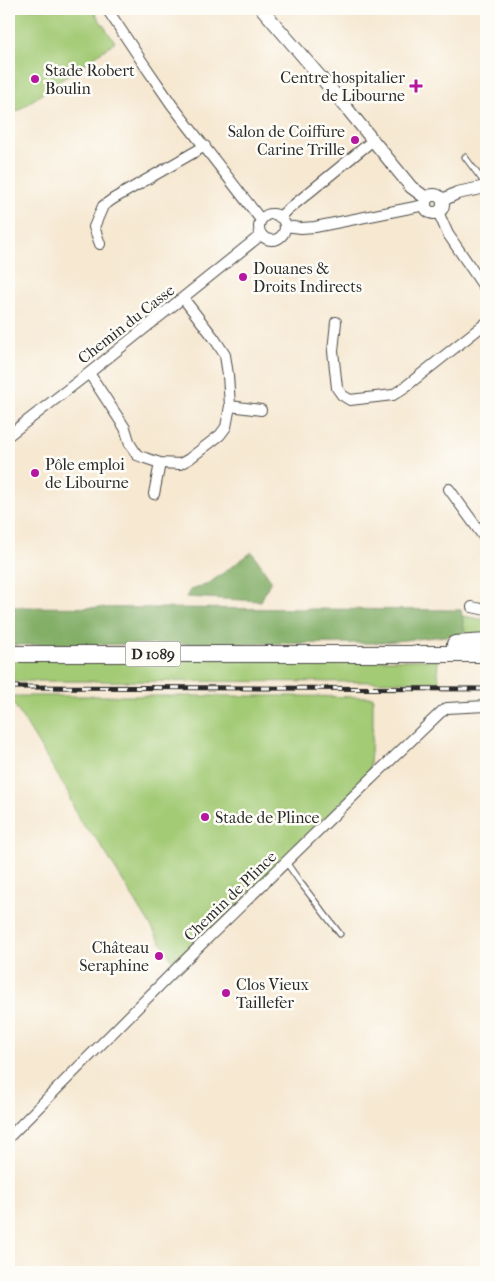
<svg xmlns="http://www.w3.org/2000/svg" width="495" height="1281" viewBox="0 0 495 1281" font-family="'IM FELL French Canon',serif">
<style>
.green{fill:#a3ca74;stroke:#677a50}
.forest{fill:#82ae66;stroke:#566c48}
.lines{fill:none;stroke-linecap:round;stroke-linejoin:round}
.service-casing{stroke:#494744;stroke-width:7}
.minor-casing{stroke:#494744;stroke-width:12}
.tertiary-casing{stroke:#494744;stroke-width:14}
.primary-casing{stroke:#494744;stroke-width:18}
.service{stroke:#fff;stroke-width:5}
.minor{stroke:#fff;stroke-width:10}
.tertiary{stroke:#fff;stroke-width:12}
.primary{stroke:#fff;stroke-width:16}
.rail-casing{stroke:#2b2b2b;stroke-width:5}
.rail{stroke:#fdfcf7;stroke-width:3;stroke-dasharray:9;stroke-linecap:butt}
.poi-dot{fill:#b5179e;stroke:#fdfcf7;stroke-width:2}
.labels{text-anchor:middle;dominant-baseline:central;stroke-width:5;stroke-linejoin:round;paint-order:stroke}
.shield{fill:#fdfcf7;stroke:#6a6a68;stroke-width:1}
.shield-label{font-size:15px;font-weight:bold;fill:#2b2b2b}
.poi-label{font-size:16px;fill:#2b2b2b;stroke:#fdfcf7;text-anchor:start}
.street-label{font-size:16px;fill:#2b2b2b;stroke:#fdfcf7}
</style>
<rect width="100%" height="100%" fill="#fdfcf7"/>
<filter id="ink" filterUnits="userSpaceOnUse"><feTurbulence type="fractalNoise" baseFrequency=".02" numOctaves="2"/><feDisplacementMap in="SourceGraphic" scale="10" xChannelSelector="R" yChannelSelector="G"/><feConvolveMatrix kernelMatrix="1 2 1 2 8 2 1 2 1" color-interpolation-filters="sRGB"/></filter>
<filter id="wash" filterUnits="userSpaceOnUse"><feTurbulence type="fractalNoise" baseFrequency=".0096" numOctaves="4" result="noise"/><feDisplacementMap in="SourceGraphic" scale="20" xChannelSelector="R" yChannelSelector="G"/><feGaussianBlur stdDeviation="1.12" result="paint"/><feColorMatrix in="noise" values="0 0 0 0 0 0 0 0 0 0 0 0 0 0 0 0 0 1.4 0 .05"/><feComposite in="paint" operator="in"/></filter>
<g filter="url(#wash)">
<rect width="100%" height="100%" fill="#f6e8d1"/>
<!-- green -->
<path class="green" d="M9,9H92L115,42L9,117Z
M462,616L486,620V637L465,639Z
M9,659L437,660L439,682L9,681Z
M9,696H292L373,697V725L369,775L175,965L98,841L80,822L70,799L69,794Z"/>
<!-- forest -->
<path class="forest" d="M252,552L271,580L261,601L186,597L190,590L208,584Z
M9,607L461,610L465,634L375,643L9,645Z"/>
</g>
<g filter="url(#ink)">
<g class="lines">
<defs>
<path id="service" d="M465,157L486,185
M286,862L300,882L340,934"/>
<path id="minor" d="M107,9L141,60L172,105L261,220
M438,212L448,234L486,290
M259 227a13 13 0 1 1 26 0a13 13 0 1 1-26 0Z
M279,217L372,141
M285,226L301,228L315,227L425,205
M100,244L94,227L103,206L113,199L205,146
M183,298L214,338L225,355L228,375L230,406
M336,322L333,351L337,388L342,395L350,400L393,395L405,387L486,323
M89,373L125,428L130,444L137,455L145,458L160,463L154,494
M9,435L89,373L261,235
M160,463L180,464L189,459L220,435L226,427L230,406L261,410
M449,489L486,540
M472,607L486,610
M9,1137L176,969L373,777L441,712L447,708L486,706"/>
<path id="tertiary" d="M262,9L336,95L411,187L426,198
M425 204a9 9 0 1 1 18 0a9 9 0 1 1-18 0Z
M443,200L457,193L486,187"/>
<path id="primary" d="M455,644L486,642
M9,654H486"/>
</defs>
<!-- service casing -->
<use href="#service" class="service-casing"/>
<!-- minor casing -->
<use href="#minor" class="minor-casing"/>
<!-- tertiary casing -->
<use href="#tertiary" class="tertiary-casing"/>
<!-- primary casing -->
<use href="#primary" class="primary-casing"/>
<!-- service -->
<use href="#service" class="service"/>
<!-- minor -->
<use href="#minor" class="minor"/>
<!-- tertiary -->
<use href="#tertiary" class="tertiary"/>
<!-- primary -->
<use href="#primary" class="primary"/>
<defs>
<path id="rail" d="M9,687L486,689"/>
</defs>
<!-- rail casing -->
<use href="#rail" class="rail-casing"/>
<!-- rail -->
<use href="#rail" class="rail"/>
</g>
</g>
<!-- markers -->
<g class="poi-dot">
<circle cx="35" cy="79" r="5"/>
<path d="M413.5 78.5h5v5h5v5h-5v5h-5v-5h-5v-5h5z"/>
<circle cx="355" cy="140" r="5"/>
<circle cx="243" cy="277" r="5"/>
<circle cx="35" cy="473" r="5"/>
<circle cx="205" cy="817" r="5"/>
<circle cx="159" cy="956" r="5"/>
<circle cx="226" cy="993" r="5"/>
</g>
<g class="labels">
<!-- shield labels -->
<rect class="shield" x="125.5" y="641.5" width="55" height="25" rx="4"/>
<g class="shield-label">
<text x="153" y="654">D 1089</text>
</g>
<!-- poi labels -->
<g class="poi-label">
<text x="45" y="70">Stade Robert<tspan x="45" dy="18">Boulin</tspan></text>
<text x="405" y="77" text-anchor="end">Centre hospitalier<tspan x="405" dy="18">de Libourne</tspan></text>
<text x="345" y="131" text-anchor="end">Salon de Coiffure<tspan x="345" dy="18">Carine Trille</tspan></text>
<text x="253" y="268">Douanes &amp;<tspan x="253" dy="18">Droits Indirects</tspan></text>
<text x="45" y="464">Pôle emploi<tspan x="45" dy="18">de Libourne</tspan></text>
<text x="215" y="817">Stade de Plince</text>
<text x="149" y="947" text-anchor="end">Château<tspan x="149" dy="18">Seraphine</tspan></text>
<text x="236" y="984">Clos Vieux<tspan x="236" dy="18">Taillefer</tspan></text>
</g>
<!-- street labels -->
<g class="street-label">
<text transform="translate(126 324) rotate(-38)">Chemin du Casse</text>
<text transform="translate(230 896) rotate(-44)">Chemin de Plince</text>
</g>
</g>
<!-- margin -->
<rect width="495" height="1281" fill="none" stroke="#fdfcf7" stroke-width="30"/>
</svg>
